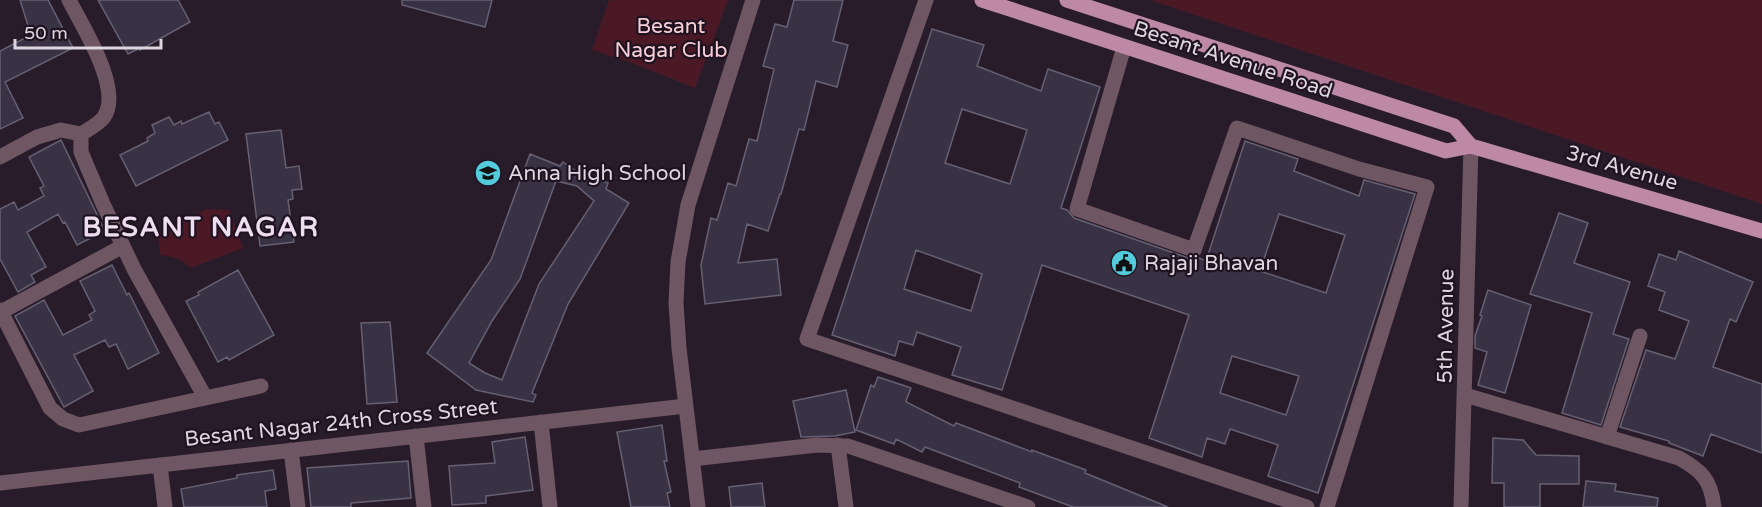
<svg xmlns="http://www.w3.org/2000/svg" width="1762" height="507" viewBox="0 0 1762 507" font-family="'Varela Round',sans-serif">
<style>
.green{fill:#4a1925}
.building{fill:#383244;stroke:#666073;stroke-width:1.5;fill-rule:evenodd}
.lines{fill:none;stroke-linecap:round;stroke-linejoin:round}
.minor{stroke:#6f5663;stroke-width:15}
.major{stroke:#bd89a6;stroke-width:15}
.labels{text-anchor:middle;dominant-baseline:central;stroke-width:4.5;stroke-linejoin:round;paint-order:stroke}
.park-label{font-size:21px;fill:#f7ced5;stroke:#1f1321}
.street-label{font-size:21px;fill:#ded6df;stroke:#1f1321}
.poi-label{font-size:21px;fill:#ded6df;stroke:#1f1321;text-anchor:start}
.district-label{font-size:27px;font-weight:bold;letter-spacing:1.5px;fill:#eeddf0;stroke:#1f1321}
</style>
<rect width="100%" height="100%" fill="#291c2a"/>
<!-- green -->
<path class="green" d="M609,0H728L695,88L627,61L592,50Z
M1150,0H1762V204Z
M207,209L229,210L243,248L191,268C181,259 173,256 160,255L158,236L161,231Z"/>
<!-- building -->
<path class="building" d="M20,0H48L73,48L5,82L23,118L0,129V51L31,35Z
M98,0H178L190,22L140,50V48L128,54Z
M402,0H492L485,27L402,5Z
M794,0H843L833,41L848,45L837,87L816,81L804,130L799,129L781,194H780L768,231L747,224L738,263L777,259L781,295L705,304L701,265L711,218L717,220L728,183L736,186L749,139L757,141L774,69L763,66L775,24L787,27Z
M932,29L984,45L977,66L1041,91L1048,69L1100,87L1061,208L1067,210L1074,218L1191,259L1199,258L1206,261L1245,141L1298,159L1294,171L1359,196L1364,180L1415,194L1318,493L1268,476L1278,445L1230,429L1225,444L1207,438L1202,457L1149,438L1189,315L1042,265L1002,390L952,375L961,347L917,332L913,345L899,341L895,356L832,335ZM962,109L1027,130L1010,184L945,163ZM1279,214L1345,235L1326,293L1260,271ZM916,250L982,274L971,311L904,289ZM1232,356L1299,376L1286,415L1220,393Z
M209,112L215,124L219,122L228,140L136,186L120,155L148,141L147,138L155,133L152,125L169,117L174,125L181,121L182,124Z
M281,130L286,168L299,166L302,189L292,190L293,199L288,200L294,242L260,246L246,134Z
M61,140L105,231L77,245L65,222L63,223L58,214L27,232L46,267L31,275L35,282L18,292L0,259V209L14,202L18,210L44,196L40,188L44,186L29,157Z
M530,154L560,166L563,162L579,173L608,183L606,189L629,203L568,304L532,393L536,395L533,402L476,390L427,353L491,260ZM556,181L577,186L594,201L539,284L502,380L485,373L469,363L492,321L520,279Z
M1559,213L1588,223L1574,263L1630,282L1613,334L1629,339L1601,425L1562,413L1592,313L1530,294Z
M1679,251L1753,282L1736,322L1730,319L1713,367L1762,384V453L1711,434L1703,456L1669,443V441L1620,427L1646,350L1675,359L1689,321L1659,310L1665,292L1648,286L1659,254L1676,260Z
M112,265L127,295L129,293L159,353L128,369L116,344L109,347L105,340L74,355L93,391L64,407L15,316L44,300L63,335L92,320L89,315L95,311L80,281Z
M238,270L274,335L229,360L227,357L218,362L186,301L199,295L198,292Z
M1488,290L1531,305L1505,393L1478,385L1487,352L1475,348V336L1482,316L1480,315Z
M390,322L397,402L367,404L361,323Z
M878,377L911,388L906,401L908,403L954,426L956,423L1032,452V450L1086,470L1085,473L1168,507H1073L1019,487L1020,483L925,447L922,452L896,439L894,444L856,430L871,385L874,387Z
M846,390L855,432L835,436L801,437L793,401Z
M662,425L667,461H664L671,492L667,493L670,507H631L617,432Z
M525,437L533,490L486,496V503L452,505L449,466L495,463L492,442Z
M1493,438L1523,440L1536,455L1579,456V484H1540V507H1504V483H1492Z
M408,461L411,498L351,503V507H311L307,468Z
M273,470L276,489L265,491L267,507H184L181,489L237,478V475Z
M1586,481L1616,484L1615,491L1658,498L1657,507H1583Z
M762,483L765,507H731L729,487Z"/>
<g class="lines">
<!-- minor -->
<path class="minor" d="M926,0L807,339L1307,507
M1124,47L1077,209L1194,250L1237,128L1359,169L1427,187L1327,507
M81,134V152L103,204L134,269L205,397
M0,157L37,137L61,130L81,134C89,129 99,124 104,117C123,89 82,26 69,0
M0,310L50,408L63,419L79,425L261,386
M1,312L123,246
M1465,395L1679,458C1702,471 1711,480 1714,507
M541,422L550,507
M416,436L424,507
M1607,437L1640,336
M838,445L846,507
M291,450L298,507
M692,459L817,445L848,446L1028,507
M160,465L165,507
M0,483L686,406
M698,507L679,348L676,303L678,262L688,205L753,0
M1461,507L1471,146"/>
<!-- major -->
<path class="major" d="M982,0L1446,151L1471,146L1762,231
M1067,0L1454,126L1471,146"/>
</g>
<!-- icons -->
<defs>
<symbol id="school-disc" viewBox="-11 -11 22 22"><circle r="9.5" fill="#53cbdb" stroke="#1f1321"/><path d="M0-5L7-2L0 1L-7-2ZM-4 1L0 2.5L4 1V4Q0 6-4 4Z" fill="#111"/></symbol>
<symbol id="civic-disc" viewBox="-11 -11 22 22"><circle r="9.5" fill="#53cbdb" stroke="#1f1321"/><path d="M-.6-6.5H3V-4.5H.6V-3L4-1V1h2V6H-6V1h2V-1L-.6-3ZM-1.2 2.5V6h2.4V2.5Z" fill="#111"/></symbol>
</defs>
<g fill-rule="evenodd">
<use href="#school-disc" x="473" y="158" width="30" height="30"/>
<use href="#civic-disc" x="1109" y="248" width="30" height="30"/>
</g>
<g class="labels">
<!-- park labels -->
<g class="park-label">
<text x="671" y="26">Besant<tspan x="671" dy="24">Nagar Club</tspan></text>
</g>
<!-- street labels -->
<g class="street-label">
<text transform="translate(1233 60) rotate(18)">Besant Avenue Road</text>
<text transform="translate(1622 168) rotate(16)">3rd Avenue</text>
<text transform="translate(1446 326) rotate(-89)">5th Avenue</text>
<text transform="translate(341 423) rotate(-6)">Besant Nagar 24th Cross Street</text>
</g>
<!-- poi labels -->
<g class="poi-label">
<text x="508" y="173">Anna High School</text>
<text x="1144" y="263">Rajaji Bhavan</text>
</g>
<!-- district labels -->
<g class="district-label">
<text x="201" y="227">BESANT NAGAR</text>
</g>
</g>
<!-- scale -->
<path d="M15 39v9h146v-9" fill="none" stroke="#ded6df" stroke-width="3"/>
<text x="24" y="39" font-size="18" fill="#ded6df" stroke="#1f1321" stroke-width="4.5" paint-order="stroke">50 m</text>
</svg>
